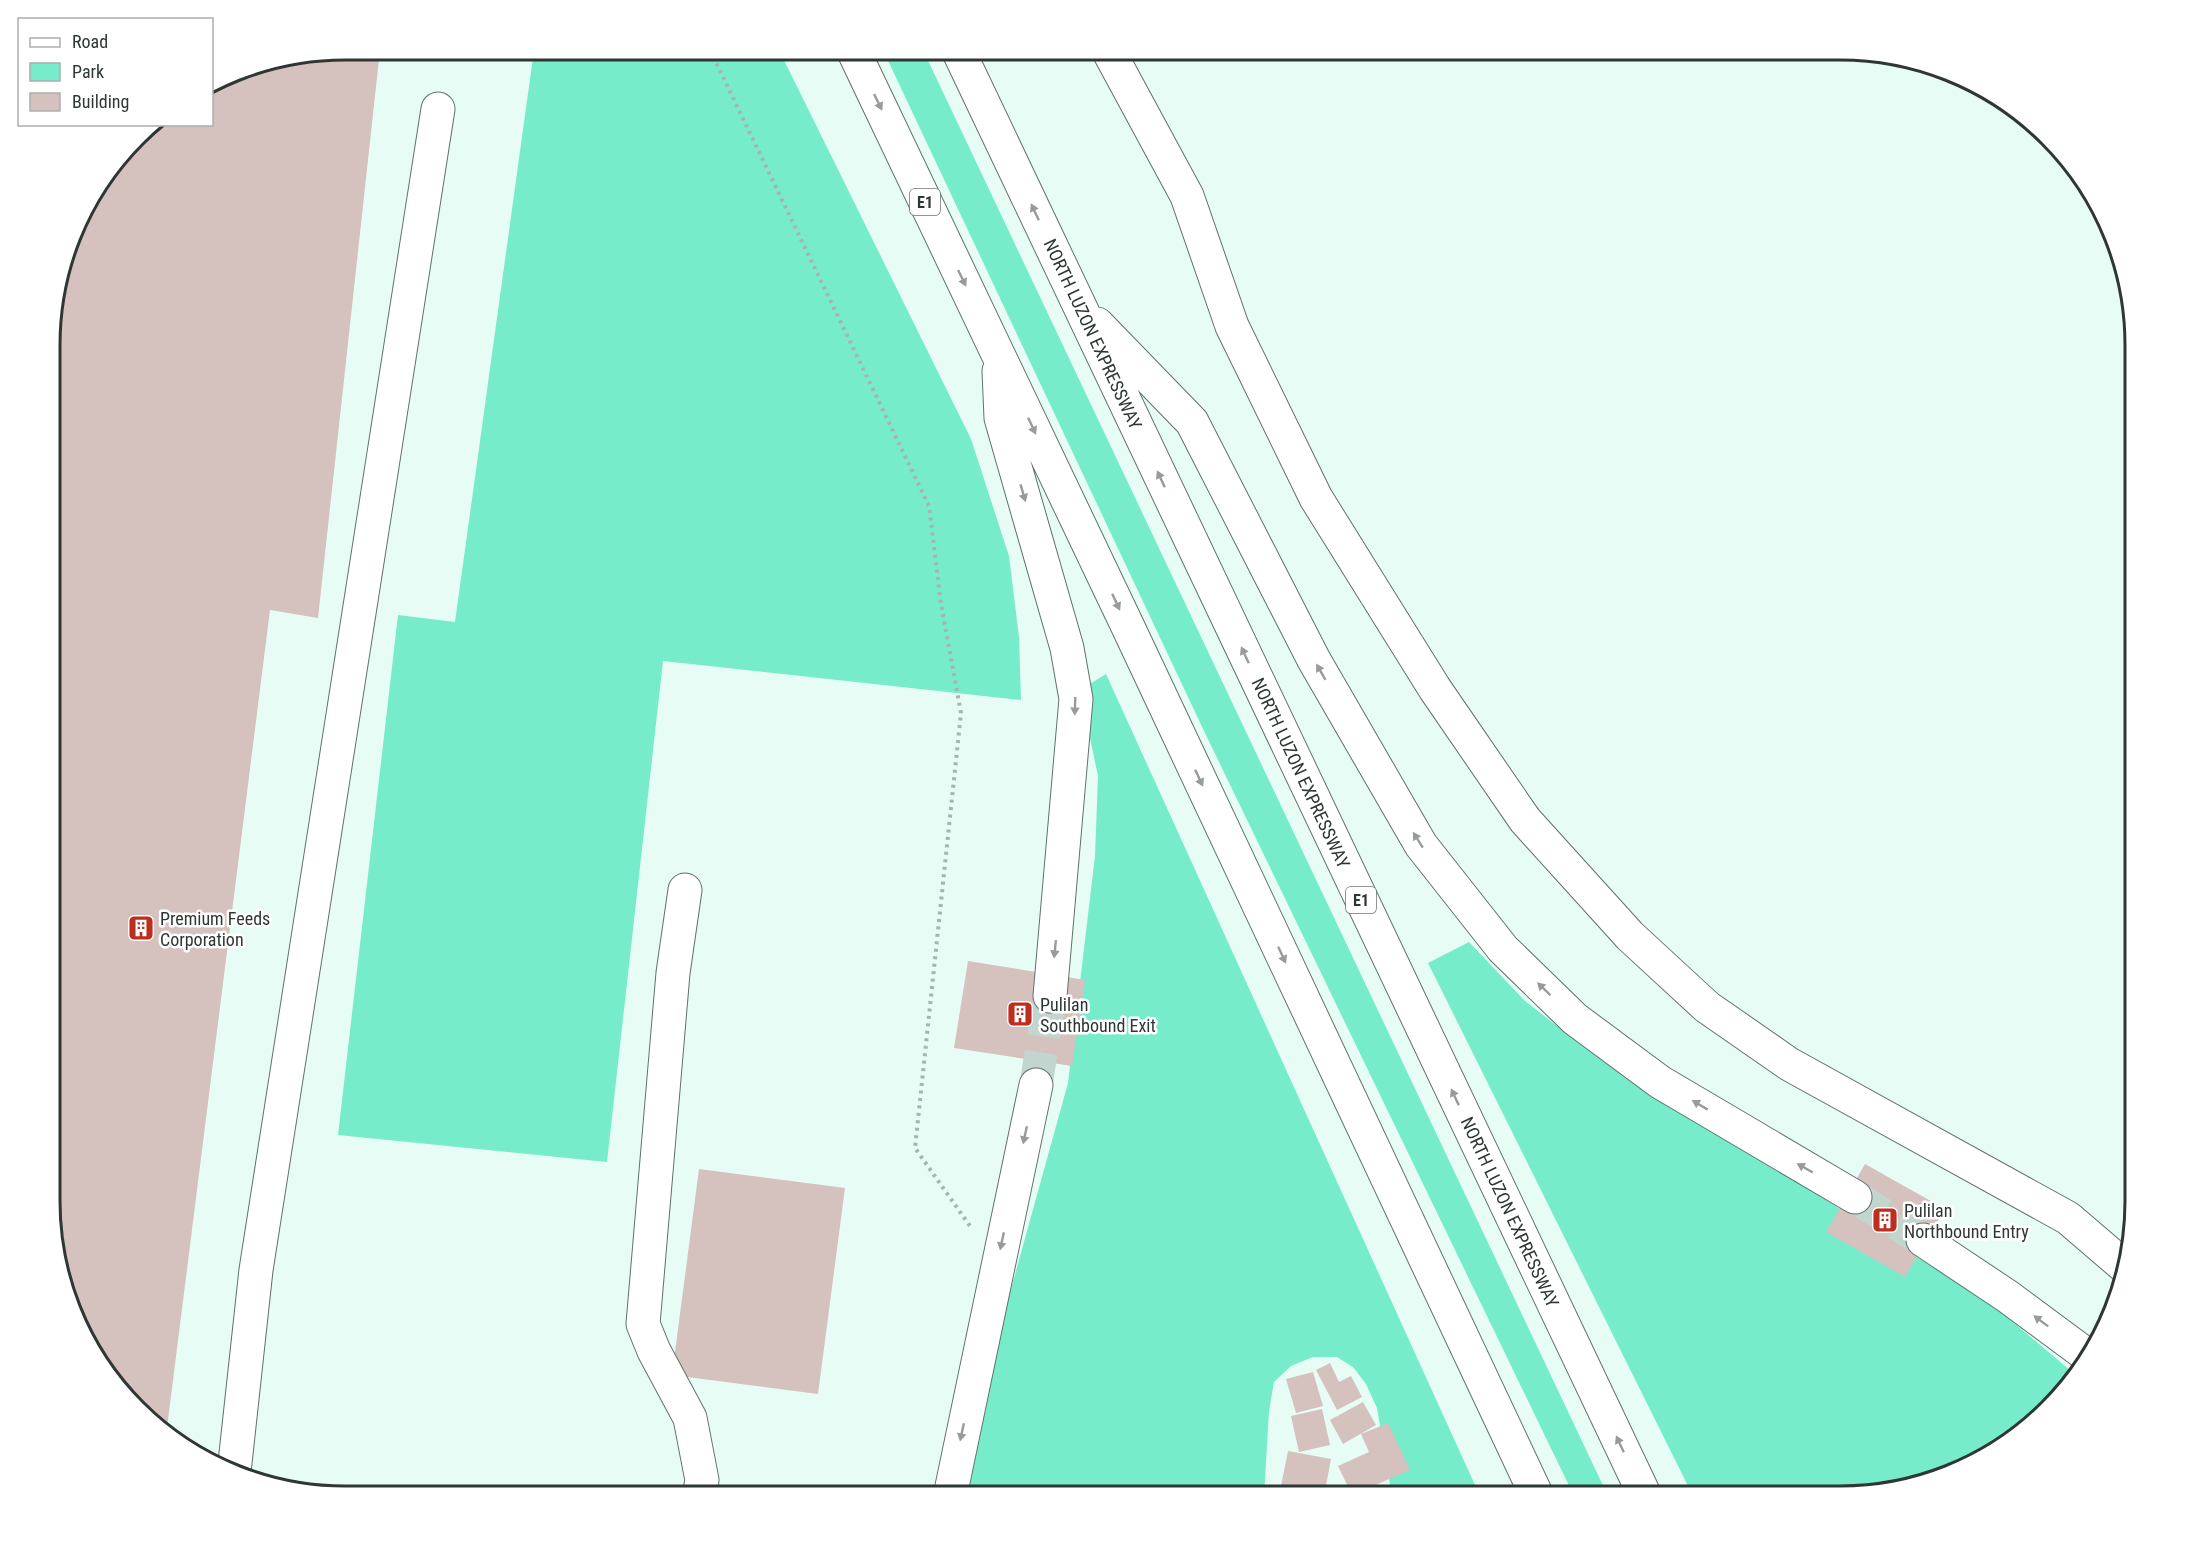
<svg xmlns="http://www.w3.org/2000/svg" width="2185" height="1546" viewBox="0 0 2185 1546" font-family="'Roboto Condensed',sans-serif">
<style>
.green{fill:#76eccb}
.building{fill:#d5c1bd}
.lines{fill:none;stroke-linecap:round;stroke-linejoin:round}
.highway-tunnel{stroke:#c2d5ce;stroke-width:33;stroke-dasharray:33 16;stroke-linecap:butt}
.minor-casing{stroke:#5f716b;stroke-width:35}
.highway-casing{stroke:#5f716b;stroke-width:35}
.path{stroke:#a4b5af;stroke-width:4;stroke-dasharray:3 4.5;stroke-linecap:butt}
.minor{stroke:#fff;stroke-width:33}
.highway{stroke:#fff;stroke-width:33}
.oneway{fill:#979b9a}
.labels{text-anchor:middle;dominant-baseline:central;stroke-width:5;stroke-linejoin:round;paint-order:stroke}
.shield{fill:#fff;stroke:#6d7371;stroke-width:1.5}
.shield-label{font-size:16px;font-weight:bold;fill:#2f3734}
.street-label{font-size:18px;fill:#2f3734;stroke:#fff}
.poi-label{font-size:18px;fill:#2f3734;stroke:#fff;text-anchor:start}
.rim{fill:none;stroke:#2f3734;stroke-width:3}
</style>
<rect width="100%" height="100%" fill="#e7fcf5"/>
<!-- green -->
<path class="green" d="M534,50H779L971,439L1009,556L1019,637L1021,700L663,661L607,1162L338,1135L398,615L455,622Z
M883,50H923L1608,1496H1574L1204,731Z
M1106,674L1480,1496H1392L1377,1408L1366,1384L1353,1367L1337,1357H1313L1291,1366L1274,1382L1269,1411L1264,1496H1035L957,1484L1068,1083L1095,856L1098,776L1080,690Z
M1469,942L1524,1000L1585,1048L1994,1306L2077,1376L2074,1381L1971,1466L1916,1487L1840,1496H1693L1428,963Z"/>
<!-- building -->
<path class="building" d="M345,50H380L318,618L270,610L166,1436L89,1348L52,1239V307L80,214L149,124H212V85L232,72Z
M968,961L1085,980L1072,1066L954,1048Z
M1865,1164L1945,1209L1905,1277L1826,1232Z
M699,1169L845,1188L818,1394L672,1375Z
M1330,1363L1339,1382L1351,1376L1362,1397L1337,1410L1316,1370Z
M1313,1372L1323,1406L1296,1413L1286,1379Z
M1363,1402L1376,1425L1343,1444L1330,1420Z
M1322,1409L1330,1445L1299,1452L1291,1416Z
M1388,1423L1410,1470L1352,1495L1338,1466L1369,1452L1361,1434Z
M1288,1451L1331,1459L1324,1496H1279Z"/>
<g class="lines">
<!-- highway-tunnel -->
<path class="highway-tunnel" d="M1036,1085L1050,996
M1855,1197L1923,1240"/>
<defs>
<path id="minor" d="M1108,50L1187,196L1232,326L1316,498L1435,689L1525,820L1630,936L1707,1007L1789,1064L2068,1218L2124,1266
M685,890L673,973L643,1324L654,1351L690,1418L702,1480L699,1496
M234,1472L256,1270L438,109"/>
<path id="highway" d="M853,50L1129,629L1537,1496
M958,50L1645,1496
M1097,324L1192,422L1314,660L1421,845L1503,949L1575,1019L1660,1082L1855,1197
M999,371L1001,418L1067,648L1076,699L1050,996
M1923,1240L2007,1296L2088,1356
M950,1496L1036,1085"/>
</defs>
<!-- minor casing -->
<use href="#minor" class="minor-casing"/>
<!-- highway casing -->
<use href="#highway" class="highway-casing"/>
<!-- path -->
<path class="path" d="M710,50L929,506L941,604L961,713L915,1148L970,1226"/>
<!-- minor -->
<use href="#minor" class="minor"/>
<!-- highway -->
<use href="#highway" class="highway"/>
</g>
<!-- one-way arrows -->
<defs><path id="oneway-solid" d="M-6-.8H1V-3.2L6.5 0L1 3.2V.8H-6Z" transform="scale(1.5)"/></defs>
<g class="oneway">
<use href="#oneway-solid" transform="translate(878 102) rotate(64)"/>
<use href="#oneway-solid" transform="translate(1035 212) rotate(-115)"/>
<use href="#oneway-solid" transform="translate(962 278) rotate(64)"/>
<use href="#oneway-solid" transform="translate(1032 426) rotate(65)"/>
<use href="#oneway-solid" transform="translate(1161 479) rotate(-115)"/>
<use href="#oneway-solid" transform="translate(1023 493) rotate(74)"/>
<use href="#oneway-solid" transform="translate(1116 602) rotate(65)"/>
<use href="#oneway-solid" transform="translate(1245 655) rotate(-115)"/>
<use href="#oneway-solid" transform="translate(1321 672) rotate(-120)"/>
<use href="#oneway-solid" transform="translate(1075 706) rotate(92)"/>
<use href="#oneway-solid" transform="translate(1199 778) rotate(65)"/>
<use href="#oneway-solid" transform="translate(1418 840) rotate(-122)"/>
<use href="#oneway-solid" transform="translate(1055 949) rotate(96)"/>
<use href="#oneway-solid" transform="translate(1282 955) rotate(65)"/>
<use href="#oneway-solid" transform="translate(1544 989) rotate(-136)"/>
<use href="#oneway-solid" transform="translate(1455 1097) rotate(-115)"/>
<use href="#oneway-solid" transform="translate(1700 1105) rotate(-149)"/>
<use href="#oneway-solid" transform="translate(1025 1135) rotate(102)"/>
<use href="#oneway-solid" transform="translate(1805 1168) rotate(-150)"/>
<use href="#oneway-solid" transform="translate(1002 1241) rotate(102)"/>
<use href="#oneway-solid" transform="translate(2041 1321) rotate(-143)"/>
<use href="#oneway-solid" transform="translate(962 1432) rotate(102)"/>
<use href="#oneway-solid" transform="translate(1620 1444) rotate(-115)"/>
</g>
<!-- icons -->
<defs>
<symbol id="building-square" viewBox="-11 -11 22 22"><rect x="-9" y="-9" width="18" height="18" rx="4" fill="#bc2f1e" stroke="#fff"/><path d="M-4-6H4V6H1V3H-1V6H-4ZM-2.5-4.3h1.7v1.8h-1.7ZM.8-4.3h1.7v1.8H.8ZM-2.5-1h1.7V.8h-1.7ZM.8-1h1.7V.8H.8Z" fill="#fff"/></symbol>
</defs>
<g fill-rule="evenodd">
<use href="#building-square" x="126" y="913" width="30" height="30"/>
<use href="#building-square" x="1005" y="999" width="30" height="30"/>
<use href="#building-square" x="1870" y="1205" width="30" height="30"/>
</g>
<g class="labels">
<!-- shield labels -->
<g class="shield">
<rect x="910" y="189" width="30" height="26" rx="4.5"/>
<rect x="1346" y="887" width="30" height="26" rx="4.5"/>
</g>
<g class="shield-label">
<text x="925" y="202">E1</text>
<text x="1361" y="900">E1</text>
</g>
<!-- street labels -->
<g class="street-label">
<text transform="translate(1093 334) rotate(65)">NORTH LUZON EXPRESSWAY</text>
<text transform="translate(1301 773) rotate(65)">NORTH LUZON EXPRESSWAY</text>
<text transform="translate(1510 1212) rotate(65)">NORTH LUZON EXPRESSWAY</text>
</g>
<!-- poi labels -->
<g class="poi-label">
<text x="160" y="918">Premium Feeds<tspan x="160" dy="21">Corporation</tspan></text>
<text x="1040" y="1004">Pulilan<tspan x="1040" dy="21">Southbound Exit</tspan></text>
<text x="1904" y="1210">Pulilan<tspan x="1904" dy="21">Northbound Entry</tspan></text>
</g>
</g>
<!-- crop -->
<path d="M0 0H2185V1546H0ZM345 60H1840A285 285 0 0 1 2125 345V1201A285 285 0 0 1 1840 1486H345A285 285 0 0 1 60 1201V345A285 285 0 0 1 345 60Z" fill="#fff" fill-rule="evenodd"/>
<path class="rim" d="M345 60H1840A285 285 0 0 1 2125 345V1201A285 285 0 0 1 1840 1486H345A285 285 0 0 1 60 1201V345A285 285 0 0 1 345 60Z"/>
<!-- legend -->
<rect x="18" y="18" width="195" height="108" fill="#ffffff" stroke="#acafae" stroke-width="1.5"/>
<rect x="30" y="38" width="30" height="9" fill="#ffffff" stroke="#acafae" stroke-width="1.5"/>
<text x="72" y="48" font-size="18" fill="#2f3734">Road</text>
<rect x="30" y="63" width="30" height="18" fill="#76eccb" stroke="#acafae" stroke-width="1.5"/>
<text x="72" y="78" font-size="18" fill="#2f3734">Park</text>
<rect x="30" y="93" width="30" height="18" fill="#d5c1bd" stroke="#acafae" stroke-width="1.5"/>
<text x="72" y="108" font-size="18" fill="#2f3734">Building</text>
</svg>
